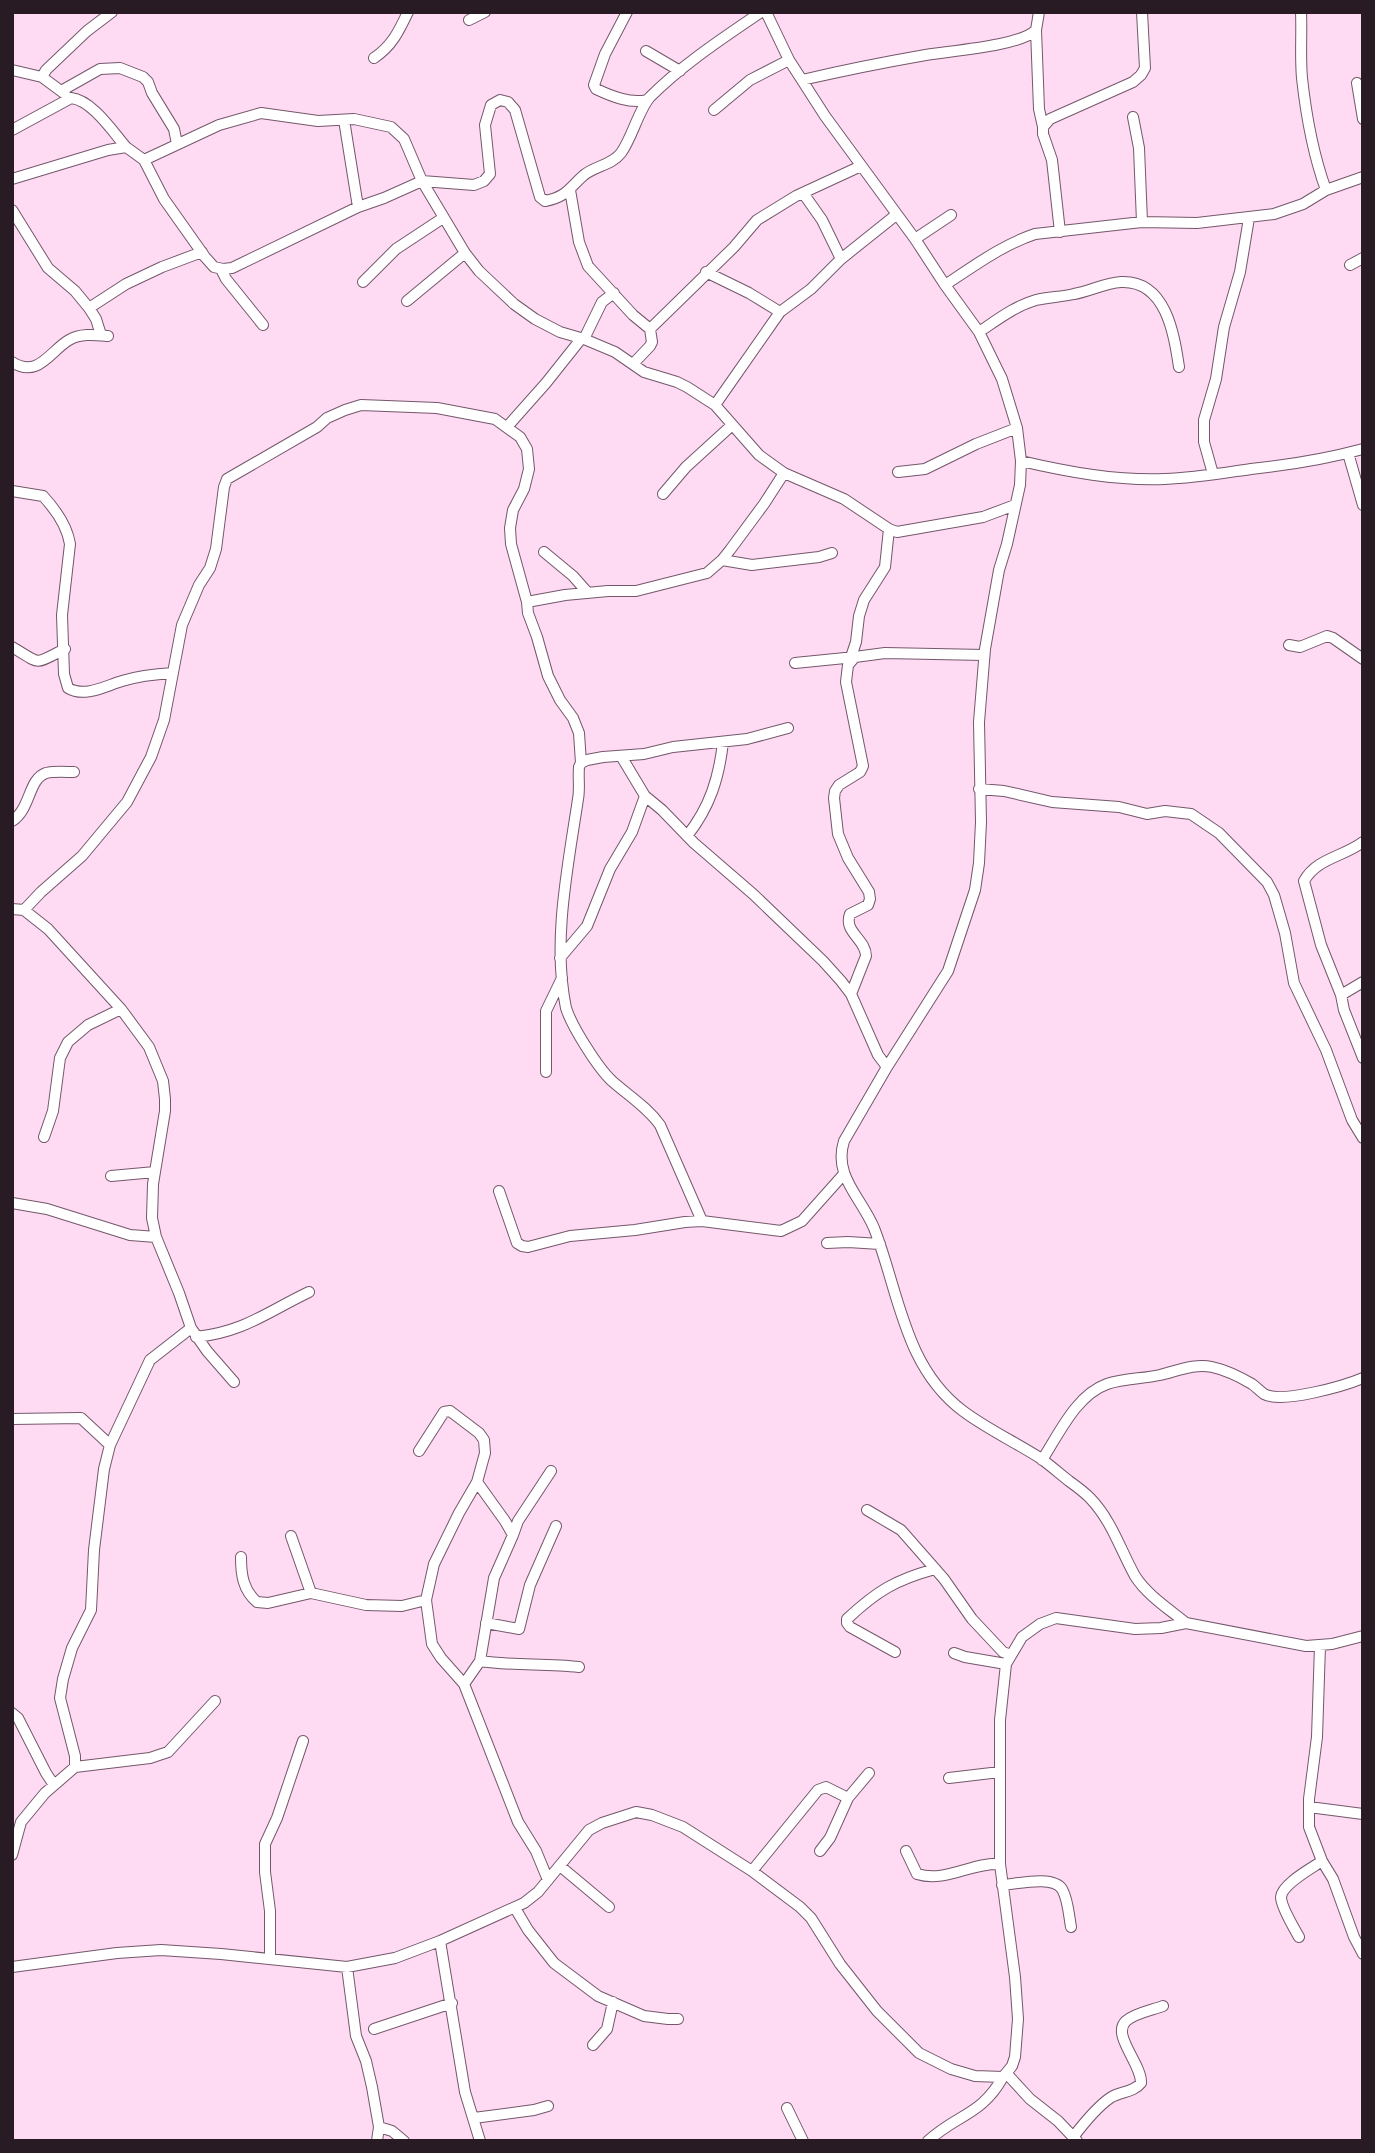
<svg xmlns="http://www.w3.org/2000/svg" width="1375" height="2153" viewBox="0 0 1375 2153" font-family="'Titillium Web',sans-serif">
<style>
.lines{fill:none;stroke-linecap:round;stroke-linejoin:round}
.street-casing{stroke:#74576b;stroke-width:12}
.street{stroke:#fff;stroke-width:10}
</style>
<rect width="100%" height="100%" fill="#fedbf3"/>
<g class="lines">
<defs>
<path id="street" d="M627,12L605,54L594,85L596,89C611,96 630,104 647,100
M766,12L789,60L825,116L915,239L945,285L979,332L1002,379L1017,428L1021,461L1020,485L1007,544L999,570L985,649L979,722L981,822L979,863L975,890L948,971L887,1067L844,1141C833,1176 861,1197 874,1228C899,1292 904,1367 963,1411C987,1429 1015,1442 1040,1458C1050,1465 1060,1474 1069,1481C1076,1486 1084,1492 1090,1498C1112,1521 1120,1549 1135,1576C1147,1595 1169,1609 1186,1623
M1301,12C1302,34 1300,56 1302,78C1306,115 1313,154 1326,190
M469,20L485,12
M1036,30L1039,109L1043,127V134L1052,160L1060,232
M646,51L680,71
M374,58C392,46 399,31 408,12
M12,70L42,77L65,94
M42,77L46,70L87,31L112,12
M802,80C841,71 880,63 920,56C945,51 1019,47 1036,30L1039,12
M1357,83L1363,119
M61,91L100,69L120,68L143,77L148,82L152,93L174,129L177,144
M714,110L750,80L789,60
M1133,117L1139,148L1142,222
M344,120L358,207
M1043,127L1050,119L1133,82L1141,75L1145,68L1142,12
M12,130L71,98C92,100 113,132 126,147
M144,160L219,125L261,113L318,121L354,119L391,127L404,139L422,181L465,253L479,271L514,304L535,319L560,332L584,339L615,352L644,372L677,382L687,387L715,405L759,455L784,473L844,499L889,529L897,532L983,517L1015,505
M12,179L108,150L126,147L144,160L164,199L205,257L214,267L223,269L232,268L358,207L384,198L422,181L474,185L484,181L490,174L485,125L491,105L500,100L508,102L515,110L540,197L545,201C567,197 570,187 584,175C595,166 612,165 621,153C632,138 639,109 650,97C683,64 723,38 761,12
M570,190L579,242L588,266L633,315L650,329
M803,193L822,220L841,259
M12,210L48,268L75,291L89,308L96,319L101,335
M915,239L951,215
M1350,265L1363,258
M221,269L226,279L263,325
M706,272L749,293L780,312
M363,282L396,249L443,218
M945,285C974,266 1002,245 1035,234L1142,222L1197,223L1274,214L1303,204L1326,190L1363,177
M407,301L465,253
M89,308L126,284L162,267L202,252
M979,332C997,320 1015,306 1036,300C1049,297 1061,297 1074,294C1090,291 1105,283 1121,282C1166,280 1174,334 1179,367
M584,339L602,302L614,293
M12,362C38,379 50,351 69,340C81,333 96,335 108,336
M633,364L650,346L652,342L650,329L734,247L757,220L796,196L861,166
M715,405L780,312L811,289L841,259L896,215
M507,427L546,383L581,339
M1348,453L1363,505
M1021,461C1068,472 1117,481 1165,479C1194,478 1223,473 1251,469C1289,465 1326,459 1363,449
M898,472L925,469L976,444L1017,428
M1213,474L1204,442V420L1216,379L1224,327L1240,272L1249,218
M12,491L43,496C56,510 67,525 70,544L62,615L64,674L68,688C85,698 105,686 122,681C138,676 156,674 173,673
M663,494L686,467L731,426
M544,552L573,576L588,593
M722,560L752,565L819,557L832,553
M527,602L565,595L608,591H636L707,573L722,560L730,550L764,504L784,473
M1289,645L1300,647L1327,636L1333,638L1363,659
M12,647C43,665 32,665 65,649
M851,657L856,642L859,616L864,600L885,567L889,529
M795,663L855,657
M621,756L645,796L662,810L694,843L753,894L823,961L841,981L851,994L878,1055L887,1067
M979,789L1004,791L1052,802L1119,807L1147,814L1165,811L1191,814L1219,833L1267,882L1274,895L1285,933L1294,983L1326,1050L1352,1120L1363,1138
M12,821C31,809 28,779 46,773C55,771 65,772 74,772
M687,836C710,807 719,778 723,742
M1363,842C1343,857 1317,858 1304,881L1321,945L1341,995L1344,1010L1363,1058
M12,909L24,910L48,929L121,1009L149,1047L163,1081L165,1099V1111L153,1184L152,1218L156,1237L179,1293L191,1328L207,1351L234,1382
M24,910L41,892L82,856L127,802L151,757L164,720L182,625L199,585L210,568L216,549L224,487L227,479L317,427L327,418L345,410L361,405L437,408L495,419L520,437L527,449L529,469L524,489L513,510L510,528L511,544L527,602L528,613L537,637L548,676L560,700L573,718L579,733L581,763
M560,958L587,926L610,869L632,832L645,796
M851,994L866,956C866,939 843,932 850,914L868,905L870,899L869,892L848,858L838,834L834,798L835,791L839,785L860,772L863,766L846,682L848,665L855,657L885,653L984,655
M1341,995L1363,982
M546,1072V1011L562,978
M44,1137L53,1111L60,1058L68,1042L88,1025L121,1009
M111,1176L155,1172
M499,1191L517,1243L522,1246L528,1247L570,1236L635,1230L685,1222L702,1221L781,1231L802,1221L843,1175
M12,1203L47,1209L130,1235L156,1237
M702,1221L660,1125C647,1107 629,1096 612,1081C598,1068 572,1027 566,1008C552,942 568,866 578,799C580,789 578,778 579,767L581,763L587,760L603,757L644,754L673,747L747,739L788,728
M827,1243L848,1242L880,1244
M196,1337C244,1332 267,1312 309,1292
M12,1419L81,1418L110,1445
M419,1451L444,1412L450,1411L479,1433L484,1440L485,1453L477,1482L459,1513L434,1564L426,1600L432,1644L441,1658L464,1684L518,1822L536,1851L548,1880
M1042,1460C1059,1434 1076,1395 1107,1384C1124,1378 1143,1379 1160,1375C1177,1371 1195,1363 1212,1367C1226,1370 1240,1377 1252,1384C1256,1387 1260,1391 1264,1394C1281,1404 1344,1386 1363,1378
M477,1482L505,1521L513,1535
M867,1510L901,1530L944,1579L972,1619L1003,1652L1011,1655
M291,1536L311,1593
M241,1557C241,1575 243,1590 257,1602L268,1603L311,1593L366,1605L402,1606L426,1600
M486,1623L519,1629L530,1585L556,1526
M1320,1646L1317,1737L1309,1799V1827L1322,1861L1333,1879L1354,1937L1363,1954
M895,1652L850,1627L847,1623V1619C877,1591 895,1580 935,1569
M954,1653L965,1657L1006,1664
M480,1661C513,1666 546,1663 579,1667
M464,1684L480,1661L494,1578L513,1535L518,1521L551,1471
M12,1713L18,1718L46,1773L54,1785
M75,1767L150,1758L168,1752L215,1701
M949,1778L1000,1772
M1309,1807L1363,1814
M820,1851L830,1838L848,1798L869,1773
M906,1851L917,1874C946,1883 972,1862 1000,1864
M12,1855L21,1822L45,1793L75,1767V1756L60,1698L63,1679L72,1648L91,1610L94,1550L104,1469L110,1445L150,1360L191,1328
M560,1866L609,1907
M752,1871L818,1790L826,1787L848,1798
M1002,1885C1017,1884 1053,1875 1062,1889C1068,1899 1069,1916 1071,1927
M515,1908L528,1930L554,1963L598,1996L644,2016L668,2019H678
M1299,1937C1294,1928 1281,1907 1281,1897C1282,1884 1312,1868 1322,1861
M440,1941L465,2092L480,2141
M270,1958V1911L265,1872V1844L277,1818L303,1741
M12,1967L117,1953L161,1950L221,1954L347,1967L395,1958L440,1941L524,1903L538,1892L589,1830L602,1823L636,1812L652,1815L683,1827L752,1871L800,1907L811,1918L840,1964L877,2011L919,2053L951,2069L975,2076L1003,2077L1012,2066L1015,2057L1018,2019L1015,1977L1000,1864V1720L1006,1664L1022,1637L1040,1624L1056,1618L1135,1629L1161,1628L1186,1623L1306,1646L1332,1644L1363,1636
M347,1967L356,2036L366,2061L372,2087L379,2127L377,2141
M374,2029L452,2003
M593,2045L607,2029L613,2002
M1007,2074L1030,2099L1058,2121L1077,2141
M787,2108L803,2141
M474,2118L534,2110L548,2106
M379,2127L392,2131L404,2141
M1074,2136C1084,2123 1097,2107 1110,2098C1120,2091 1133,2093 1141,2083C1142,2064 1111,2035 1126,2021C1135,2013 1153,2010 1163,2006
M928,2141C957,2114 981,2116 1003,2077"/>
</defs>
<!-- street casing -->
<use href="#street" class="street-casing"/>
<!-- street -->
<use href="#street" class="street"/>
</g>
<!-- border -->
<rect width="1375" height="2153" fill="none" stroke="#281b24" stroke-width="28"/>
</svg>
